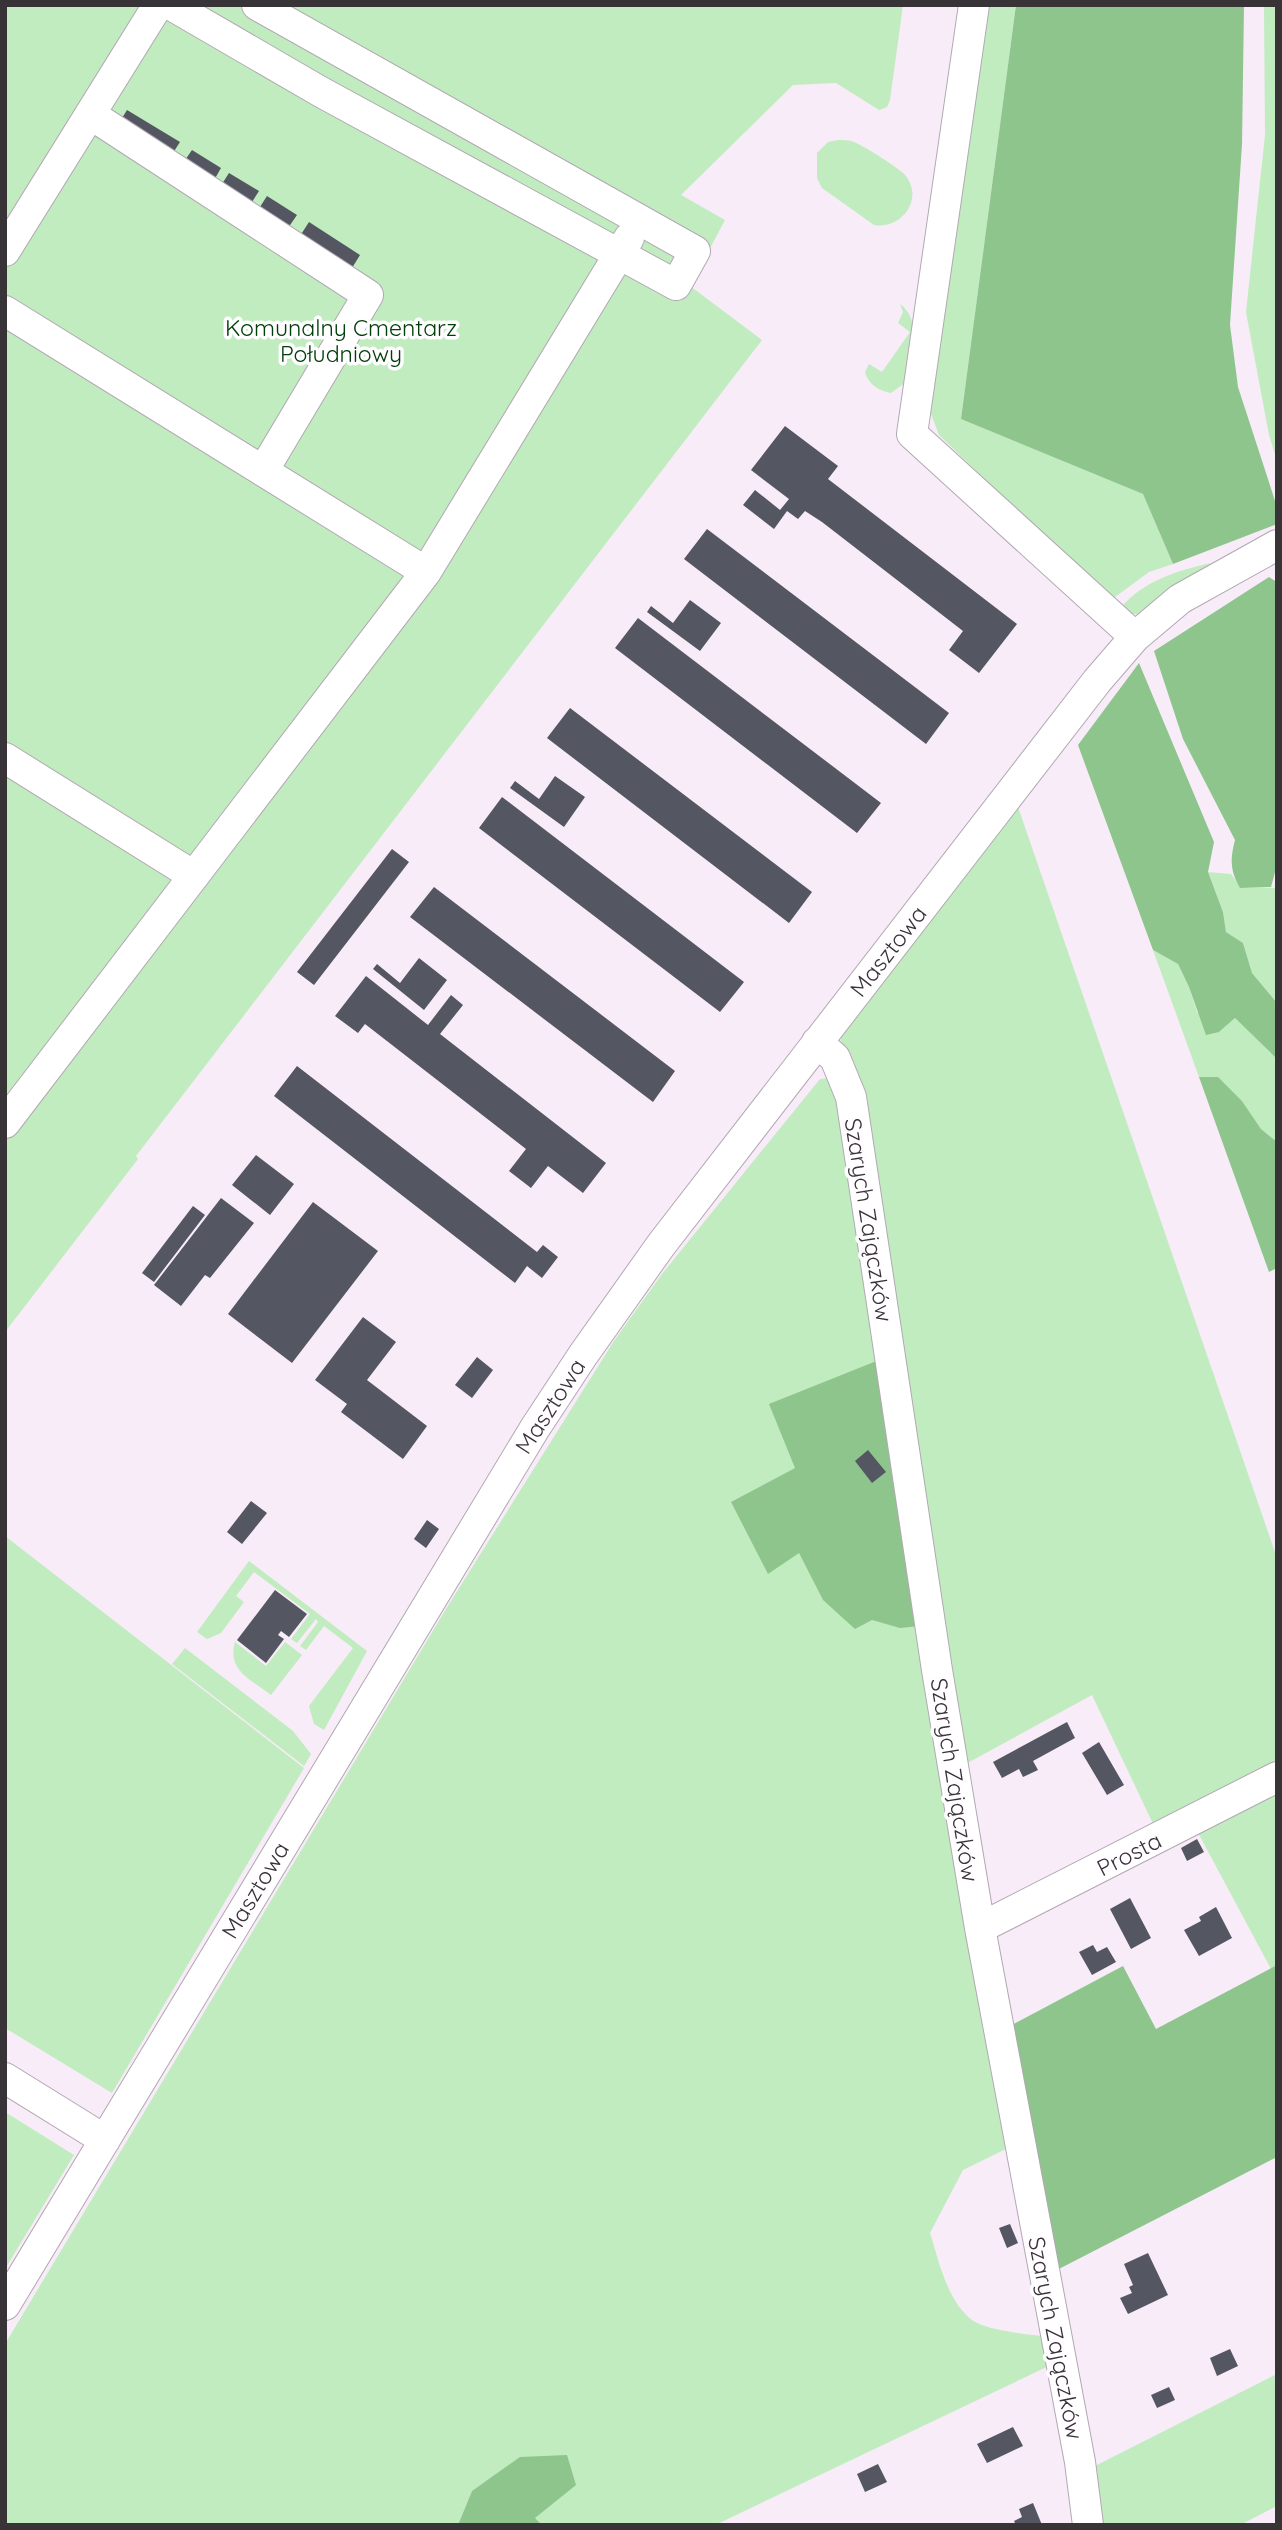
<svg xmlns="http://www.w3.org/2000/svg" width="1282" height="2530" viewBox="0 0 1282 2530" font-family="Quicksand,sans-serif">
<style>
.green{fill:#c1ecbf}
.forest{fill:#8dc58c}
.building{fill:#545661}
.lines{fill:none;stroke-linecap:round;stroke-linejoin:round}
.minor-casing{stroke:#b2a8b3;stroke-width:32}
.minor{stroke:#fff;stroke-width:30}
.labels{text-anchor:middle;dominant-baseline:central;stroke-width:7;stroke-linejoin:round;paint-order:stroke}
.park-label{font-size:23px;fill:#004008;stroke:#fffdff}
.street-label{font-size:23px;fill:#373337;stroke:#fffdff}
</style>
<rect width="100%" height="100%" fill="#f7ecf8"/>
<!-- green -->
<path class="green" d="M5,5H903L890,100L887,107L879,110L836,83L793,85L681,195L725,220L690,286L762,340L136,1156L138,1159L5,1332Z
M986,5H1016L961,419L1143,494L1173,564L1149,572L1111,600L939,435L928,406Z
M1264,5H1277V461L1269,435L1246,312L1265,135Z
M838,140C843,140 849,140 854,142C864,146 899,168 905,175C925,199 901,230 874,225L822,188L817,178V153L828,142Z
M900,304C924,322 910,357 906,382L891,393C879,391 868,384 865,372L869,364L882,372L910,332L898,323L903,312Z
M1211,563L1139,614H1131L1121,607C1146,580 1176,571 1211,563Z
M1018,807L1277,1558V1765L1156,1830L1092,1695L962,1766L840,1051L841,1037L854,1018Z
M1208,872L1231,874L1241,888H1277V1003L1252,973L1243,943L1226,932L1223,912Z
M1153,950L1178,964L1189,987L1197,1012L1219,1032L1235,1018L1277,1059V1142L1261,1129L1242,1101L1218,1078L1199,1077Z
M829,1078L843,1101L879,1360L795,1468L732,1502L799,1552L823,1600C854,1613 885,1629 920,1626L1010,2147L963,2170L930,2233C939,2261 947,2301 972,2320C987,2331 1032,2335 1051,2337L1053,2364L715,2525H542L534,2518L472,2491L458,2525H5V2344L446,1609L614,1341L662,1274L820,1079Z
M5,1536L304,1768L112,2093L5,2028Z
M249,1561L367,1651L324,1730L314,1724L309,1706L353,1648L324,1626L306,1650L300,1646L318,1622L316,1619L297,1643L291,1639L310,1614L254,1572L236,1596L244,1602L221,1633L207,1639L197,1632Z
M235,1642L266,1666L285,1642L302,1655L271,1695C251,1679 227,1671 235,1642Z
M185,1648L293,1731L311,1754L304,1766L172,1664Z
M1277,1786V1965L1271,1969L1196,1829Z
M5,2112L74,2155L5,2269Z
M1277,2374V2506L1240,2525H1095L1085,2471Z"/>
<!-- forest -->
<path class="forest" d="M1016,5H1244L1242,144L1230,325L1238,387L1277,507V524L1173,564L1143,494L961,419Z
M1269,577L1277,582V865L1271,887L1240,888C1230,871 1230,859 1235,840L1183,739L1154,651Z
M1139,663L1214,842L1208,872L1223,912L1226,932L1243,943L1252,973L1277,1003V1059L1235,1018L1219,1032L1206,1035L1189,987L1178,964L1153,950L1078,745Z
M1199,1077H1218L1242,1101L1261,1129L1277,1142V1268L1269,1272Z
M879,1360L920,1626L900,1628L872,1620L855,1629L823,1600L799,1553L768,1574L731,1502L795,1468L769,1404Z
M1277,1965V2157L1051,2273L1006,2028L1123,1966L1156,2029Z
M567,2455L576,2485L535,2518L542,2525H458L472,2491L520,2457Z"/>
<!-- building -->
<path class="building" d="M127,110L180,142L171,156L119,123Z
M192,150L221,168L213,182L183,163Z
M229,173L259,191L250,205L220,187Z
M267,196L297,215L288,228L258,210Z
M309,222L360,255L352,268L300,236Z
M785,426L838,466L828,479L1017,624L979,673L949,650L963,631L822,522L805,511L798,519L787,511L774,529L743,505L755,490L780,510L789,499L751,470Z
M707,529L949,713L926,744L684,559Z
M690,600L721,623L700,651L647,612L651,606L673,623Z
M638,618L881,803L857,833L615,648Z
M570,708L812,892L789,923L547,738Z
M555,776L585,797L564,827L510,788L515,781L539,799Z
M502,797L744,982L720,1012L479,828Z
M392,849L409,862L314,985L297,972Z
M434,887L675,1071L653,1102L410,917Z
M419,958L447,980L424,1010L373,969L377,964L400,983Z
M366,976L428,1025L451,995L463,1005L440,1034L606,1163L583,1193L548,1166L531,1188L509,1171L526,1149L365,1024L358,1033L335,1016Z
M297,1066L537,1252L543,1245L558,1257L542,1278L527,1266L515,1283L274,1096Z
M256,1155L294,1184L270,1215L232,1185Z
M221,1198L254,1223L210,1278L205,1275L181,1306L154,1285Z
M313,1202L378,1251L292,1363L228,1314Z
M193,1206L205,1215L154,1282L142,1273Z
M363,1317L396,1342L367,1380L427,1426L403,1459L341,1412L347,1404L315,1380Z
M477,1357L493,1370L472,1398L455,1385Z
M868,1450L886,1472L872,1483L855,1461Z
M251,1501L267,1513L242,1544L227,1532Z
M427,1520L439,1529L426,1548L414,1539Z
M275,1590L307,1614L289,1637L281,1631L278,1635L284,1639L266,1663L237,1640Z
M1067,1722L1075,1738L1033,1761L1038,1770L1023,1777L1019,1769L1002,1778L993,1762Z
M1099,1742L1124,1785L1107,1795L1082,1753Z
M1197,1839L1204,1852L1187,1861L1181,1848Z
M1130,1898L1151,1938L1131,1949L1110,1909Z
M1216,1907L1232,1938L1199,1956L1184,1930L1201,1921L1199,1917Z
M1093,1945L1097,1952L1107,1947L1116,1962L1092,1975L1079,1952Z
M1010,2224L1018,2243L1007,2248L999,2228Z
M1148,2253L1168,2295L1128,2314L1120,2298L1132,2293L1129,2287L1133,2285L1124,2264Z
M1230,2349L1238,2366L1217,2376L1210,2358Z
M1169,2387L1175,2400L1157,2408L1151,2395Z
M1013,2427L1023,2446L987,2463L977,2444Z
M878,2464L887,2482L865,2492L857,2474Z
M1033,2503L1042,2525H1016L1014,2521L1022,2517L1019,2509Z"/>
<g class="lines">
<defs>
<path id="minor" d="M171,5L321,92L676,285L695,251L257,5
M974,5L912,434L1135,637
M90,114L368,295L263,471
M5,251L158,5
M5,311L426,572
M5,758L194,876
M817,1042L835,1058L851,1097L937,1670L980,1928L1080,2462L1088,2525
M5,1123L426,572L629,238
M980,1928L1277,1777
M5,2078L105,2140
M5,2305L535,1428L583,1355L661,1245L1097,681L1135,637L1180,599L1277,545"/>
</defs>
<!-- minor casing -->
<use href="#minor" class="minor-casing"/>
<!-- minor -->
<use href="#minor" class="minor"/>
</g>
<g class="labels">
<!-- park labels -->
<g class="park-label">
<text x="341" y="327">Komunalny Cmentarz<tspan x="341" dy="26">Południowy</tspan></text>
</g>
<!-- street labels -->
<g class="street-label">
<text transform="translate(888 951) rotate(-52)">Masztowa</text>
<text transform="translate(869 1220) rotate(81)">Szarych Zajączków</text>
<text transform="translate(550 1406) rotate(-57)">Masztowa</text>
<text transform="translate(955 1780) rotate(81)">Szarych Zajączków</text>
<text transform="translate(1129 1854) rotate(-27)">Prosta</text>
<text transform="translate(255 1890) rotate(-59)">Masztowa</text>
<text transform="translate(1056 2338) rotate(79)">Szarych Zajączków</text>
</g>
</g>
<!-- border -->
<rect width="1282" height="2530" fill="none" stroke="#373337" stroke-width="14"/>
</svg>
